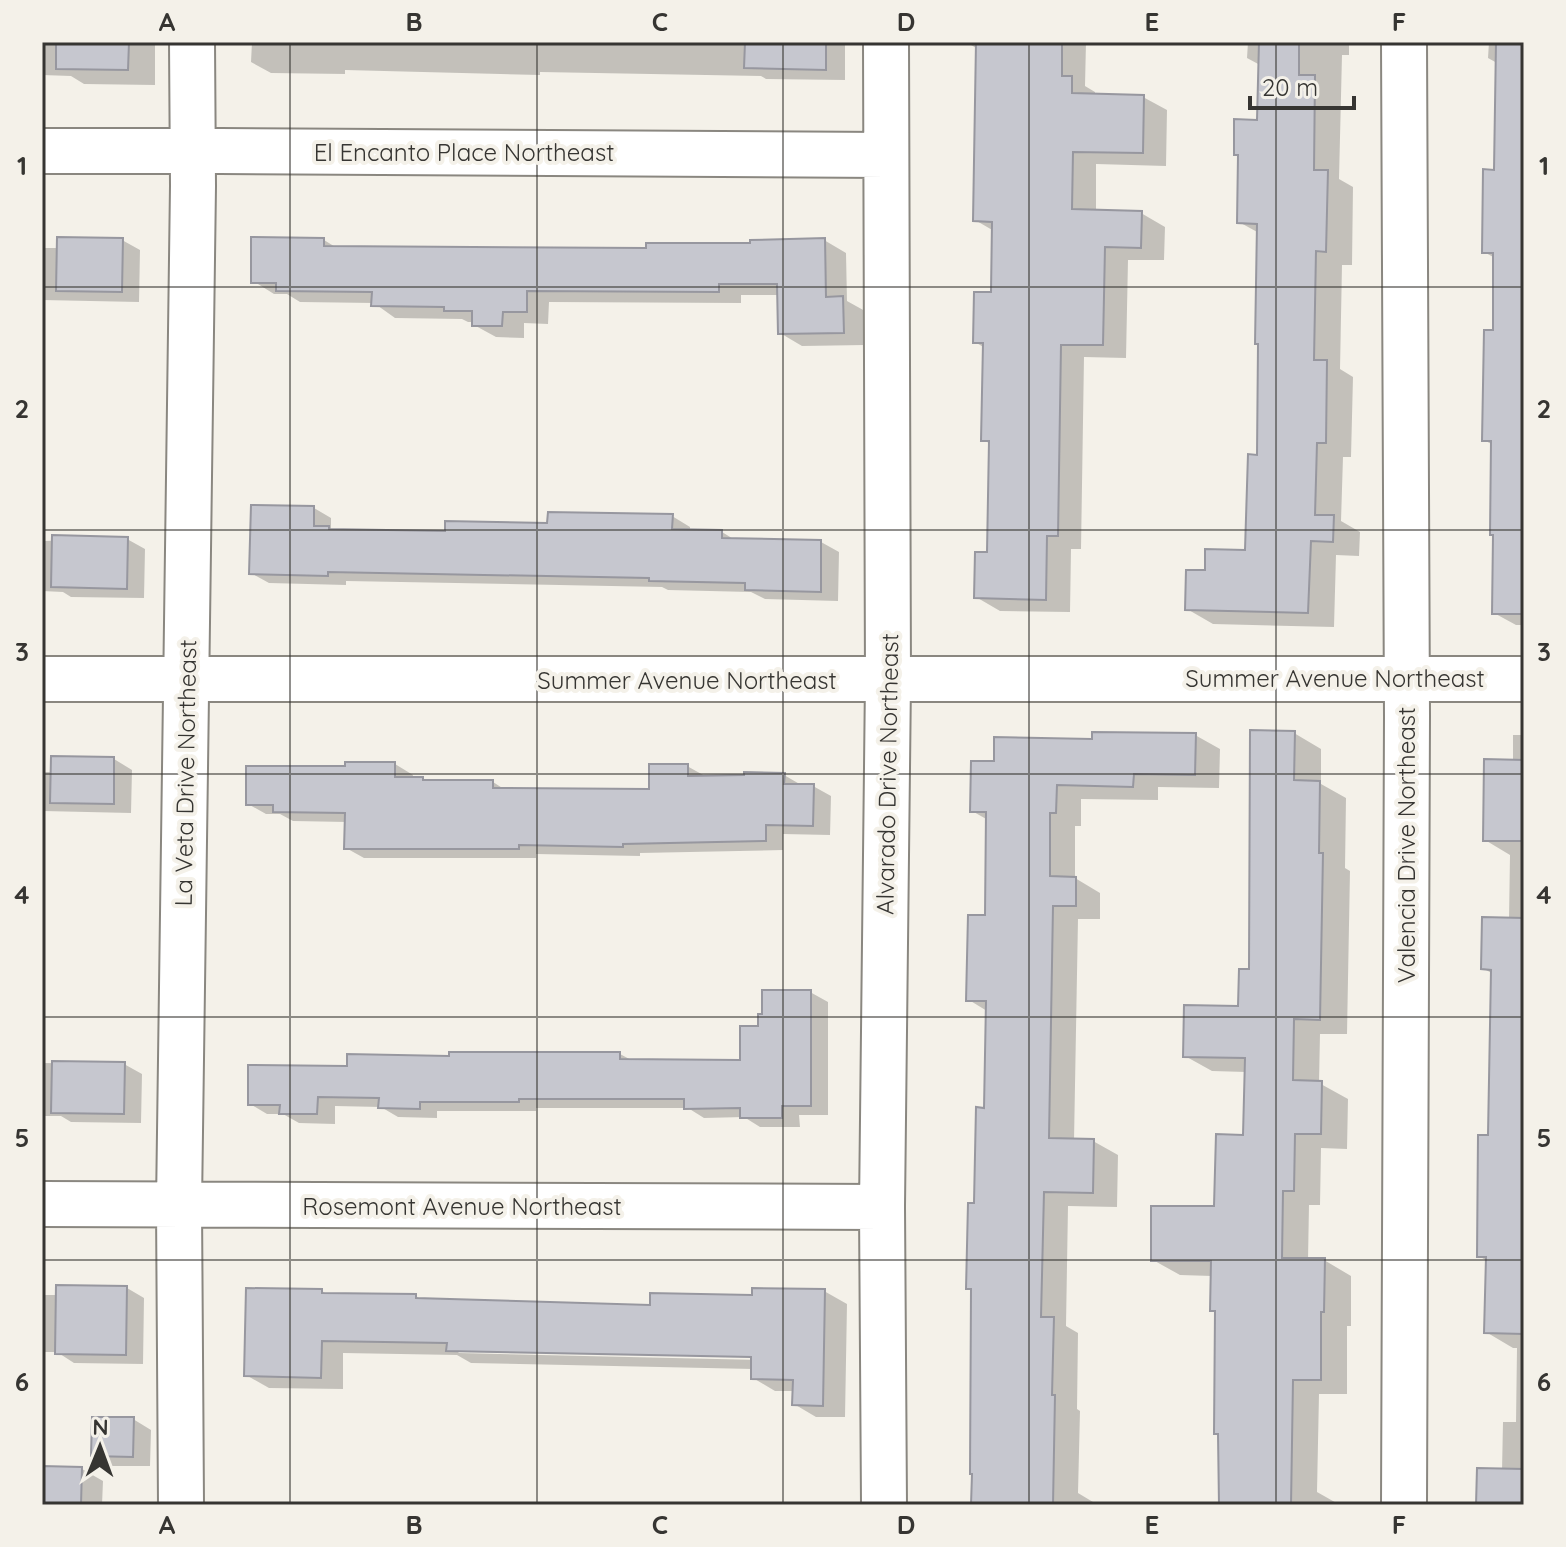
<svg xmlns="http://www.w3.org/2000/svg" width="1566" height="1547" viewBox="0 0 1566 1547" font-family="Quicksand,sans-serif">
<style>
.shadow{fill:#0003;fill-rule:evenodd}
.building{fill:#c6c7cf;stroke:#97979f;stroke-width:2}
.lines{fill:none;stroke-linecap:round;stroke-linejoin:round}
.minor-casing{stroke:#8a8780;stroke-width:48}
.minor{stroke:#fff;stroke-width:44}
.grid{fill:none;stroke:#363532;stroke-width:2;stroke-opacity:0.55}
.labels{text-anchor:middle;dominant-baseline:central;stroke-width:8;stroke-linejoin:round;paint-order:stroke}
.street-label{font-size:24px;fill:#363532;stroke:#f4f1e9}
.neatline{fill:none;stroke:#363532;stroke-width:3}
.grid-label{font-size:26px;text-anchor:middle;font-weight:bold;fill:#363532}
</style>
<rect width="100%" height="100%" fill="#f4f1e9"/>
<!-- shadow -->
<path class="shadow" d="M42,42H155V85L84,84L71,76L42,75Z
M252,42H845V80L766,79L761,76L540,72V75L345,70V74L271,73L251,62Z
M971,42H1086L1085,86L1095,92V96L1143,97L1167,110L1166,166L1096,164V212L1141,213L1165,227L1164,260H1128L1126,358L1084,357L1081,549H1071L1070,612L1000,611L976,597L989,554L991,444L983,440L985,348L975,342L993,294L994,231L975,220L978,49L971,45Z
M1248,42H1349V55H1342L1339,179L1353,187L1352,265H1342L1340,369L1353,377L1351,457H1343L1341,521L1360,532L1359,556L1336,555L1334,627L1213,624L1187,609L1207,572L1247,552L1258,457L1259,233L1239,222L1259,122L1260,65L1247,58Z
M1489,42H1524V625H1516L1494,613L1493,445L1484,440L1495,332V258L1484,252L1496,172L1497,63L1488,58Z
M122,240L140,250L139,302L42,300V248H59Z
M324,240L337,248L648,250L824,240L846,253L847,301L865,311V345L802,346L780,333V295H741V303L549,302L548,324L524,323V338L496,337L474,325V322H468L462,319L395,318L374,303L300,302L287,294H274L253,281Z
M314,508L331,518V531L447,533L672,516L690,527V532H722L735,540L821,542L839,552L838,601L765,599L751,592L668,590L662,587L346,581V585L269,583L251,573Z
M127,539L145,549L144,598L71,597L63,592L42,591V541Z
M1294,733L1321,749V784L1346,798L1345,868L1350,871L1347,1034H1320L1319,1083L1348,1099L1347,1149L1321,1148L1320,1205H1309L1308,1260H1324L1351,1276V1326H1347V1394H1319L1317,1492L1340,1505H1221L1217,1312L1212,1310V1276L1180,1275L1153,1260L1216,1208L1245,1137L1246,1072L1212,1071L1185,1056L1240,1008L1250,971Z
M1195,735L1220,749L1219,788L1158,787V800L1081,799V826H1075V878L1100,893V919H1078L1074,1141H1093L1118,1155L1117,1207L1068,1206L1066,1326L1078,1333L1077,1409L1080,1411L1078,1493L1098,1505H973V1291L968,1288L986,1110L987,1011L969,1000L987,917L988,820L972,811L995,763L1094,741Z
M1513,735H1524V1505H1478L1502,1471L1503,1422H1516L1517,1348H1513L1486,1332L1487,1261L1479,1256L1490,1137L1493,974L1483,968L1509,920L1510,855L1485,840L1513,762Z
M114,759L132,770L131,813L43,811L42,823V772H53Z
M395,764L413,775L412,779H422L427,782H493L507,791H651L687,766L705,776L784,775L803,786H813L831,796L830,835L783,834V850L640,853V856L536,854V858H364L346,848L347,822L293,821L280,814H266L248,804L347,768Z
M810,992L828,1002V1115H799L800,1127H760L744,1117L704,1118L688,1108H536V1111H437V1118L398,1117L381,1107L335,1106V1124L299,1123L283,1114H267L250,1104L349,1068L451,1058L620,1054L633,1061L742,1062L760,1028Z
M42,1063L124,1064L142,1074L141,1123L71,1122L61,1116H42Z
M127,1288L144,1298L143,1364L74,1363L57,1352H42V1295H58Z
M322,1291L328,1295L416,1296L423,1301L652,1307L824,1291L847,1304L845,1417H816L794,1404V1391H775L753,1378V1369L471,1363L457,1355L343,1353V1389L269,1388L246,1375ZM455,1349L761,1356V1360L459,1353Z
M133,1419L151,1430L150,1466H111L93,1455Z
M82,1469L103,1481L102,1505H43Z"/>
<!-- building -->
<path class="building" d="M56,42H129L128,70L56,69Z
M745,42H826V70L744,68Z
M976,42H1062V76H1072V93L1144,95L1143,153L1073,152L1072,209L1142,211L1141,248L1105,247L1103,345H1061L1058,536H1047L1046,600L974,598L975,552H987L989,441H981L983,343H973L974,292H991L992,222L973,221Z
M1259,42H1299V75H1315L1314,170H1328L1326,252L1316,251L1314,360H1327L1326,443H1317L1315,515H1334L1333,542L1311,541L1308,613L1185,610L1186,570H1205V549L1245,550L1248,454L1257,455L1258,344H1255L1257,224L1237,223L1238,155H1234V119L1257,120Z
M1496,42H1524V614H1492L1493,535H1490L1491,441H1482L1484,330H1493V253H1482L1483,169L1494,170Z
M57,237L123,238L122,292L56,291Z
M251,237L324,238V246L646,248V243H750V240L825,238L826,297L843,296L844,333L778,334L777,284H719V292L527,291V312H503L502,326H472V311H444V307L371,306L372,292L276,291V283H251Z
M251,505L314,506V526H329V529L445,531V521L547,523L548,512L673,514L672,529L722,530V538L821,540V592L745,590V583L649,581V578L328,572V576L249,574Z
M52,535L128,537L127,589L51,587Z
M1250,730L1295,731L1294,780L1320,781L1319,853H1323L1320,1020L1294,1019L1293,1080L1322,1081L1321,1134H1295L1294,1191H1283L1282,1258H1325L1324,1312H1321V1380H1293L1291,1505H1219L1218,1434H1214L1215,1311H1210L1211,1261H1151V1206H1214L1216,1134L1243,1135L1245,1058L1183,1057L1184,1005L1238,1006L1239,969H1249Z
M1092,732L1196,733L1195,775L1134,774L1133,787L1057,785L1056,813H1050V876L1076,877V906H1053L1049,1138L1094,1139L1093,1193L1044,1192L1041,1317H1054L1052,1395H1055L1053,1505H971L972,1474H970L971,1289H966L968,1203H974L976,1107L984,1108L986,1001H966L968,915H985L986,812H970L971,761H994V737L1092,739Z
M51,756L114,757V804L50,803Z
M1484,759L1524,760V841H1483Z
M345,762H395V777H423V780H493V788L649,789V764H688V776L744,775V772L785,773L784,784H814L813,826L766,825V841L623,844V847L519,845V849H344L345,813L273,812V805H246V766H345Z
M1482,917L1524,918V1334L1484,1333L1486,1257H1477L1478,1135H1488L1491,970L1481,969Z
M762,990H811V1106H782V1118H740V1108L684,1109V1099H519V1102H420V1109L378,1108L379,1098L318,1097L317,1114H279L280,1105H248V1065L347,1066V1054L449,1056V1052H620V1059L740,1060V1026H758V1014H762Z
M52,1061L125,1062L124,1114L51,1113Z
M56,1285L127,1286L126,1355L55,1354Z
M246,1288L322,1289V1293L416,1294V1298L650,1305V1293L752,1295V1288L825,1289L823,1406L792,1405L793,1380L751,1379V1357L446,1351L447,1343L322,1341L321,1378L244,1376Z
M92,1417H134L133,1457L91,1456Z
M42,1466L82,1467L81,1505H42Z
M1477,1468L1524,1469V1505H1476Z"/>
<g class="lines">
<defs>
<path id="minor" d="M1404,42L1407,716L1404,1505
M42,151H220L886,155
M42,679H1524
M42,1204L882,1207
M181,1505L179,1205L193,186L192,42
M884,1505L882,1207L888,680L886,42"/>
</defs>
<!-- minor casing -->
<use href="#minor" class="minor-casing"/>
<!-- minor -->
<use href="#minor" class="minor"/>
</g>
<!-- grid -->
<path class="grid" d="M290,42V1505M537,42V1505M783,42V1505M1029,42V1505M1276,42V1505M42,287H1524M42,530H1524M42,774H1524M42,1017H1524M42,1260H1524"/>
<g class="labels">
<!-- street labels -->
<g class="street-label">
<text x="464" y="152">El Encanto Place Northeast</text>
<text x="1335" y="678">Summer Avenue Northeast</text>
<text x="687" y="680">Summer Avenue Northeast</text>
<text transform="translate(185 773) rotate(-89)">La Veta Drive Northeast</text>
<text transform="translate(887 774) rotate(-89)">Alvarado Drive Northeast</text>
<text transform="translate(1406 845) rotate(-90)">Valencia Drive Northeast</text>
<text x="462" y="1206">Rosemont Avenue Northeast</text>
</g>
</g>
<!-- border -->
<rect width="1566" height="1547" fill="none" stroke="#f4f1e9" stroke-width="88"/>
<!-- north arrow -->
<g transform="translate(100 1447) rotate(1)" stroke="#f4f1e9" stroke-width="6" paint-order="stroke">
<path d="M0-6L14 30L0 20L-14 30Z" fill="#363532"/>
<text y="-12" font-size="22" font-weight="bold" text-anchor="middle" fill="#363532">N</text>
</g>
<!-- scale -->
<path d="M1250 96v12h104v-12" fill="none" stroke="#363532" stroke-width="4"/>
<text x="1262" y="96" font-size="24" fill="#363532" stroke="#f4f1e9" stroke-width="6" paint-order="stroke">20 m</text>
<rect x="44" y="44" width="1478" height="1459" class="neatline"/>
<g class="grid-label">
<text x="167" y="31">A</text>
<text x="414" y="31">B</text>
<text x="660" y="31">C</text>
<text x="906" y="31">D</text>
<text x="1152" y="31">E</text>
<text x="1399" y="31">F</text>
<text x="22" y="175">1</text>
<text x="1544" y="175">1</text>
<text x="22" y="418">2</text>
<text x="1544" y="418">2</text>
<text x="22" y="661">3</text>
<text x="1544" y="661">3</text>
<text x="22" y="904">4</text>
<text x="1544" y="904">4</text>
<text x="22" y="1147">5</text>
<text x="1544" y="1147">5</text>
<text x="22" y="1391">6</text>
<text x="1544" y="1391">6</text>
<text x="167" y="1534">A</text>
<text x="414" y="1534">B</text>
<text x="660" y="1534">C</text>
<text x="906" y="1534">D</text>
<text x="1152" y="1534">E</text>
<text x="1399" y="1534">F</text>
</g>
</svg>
